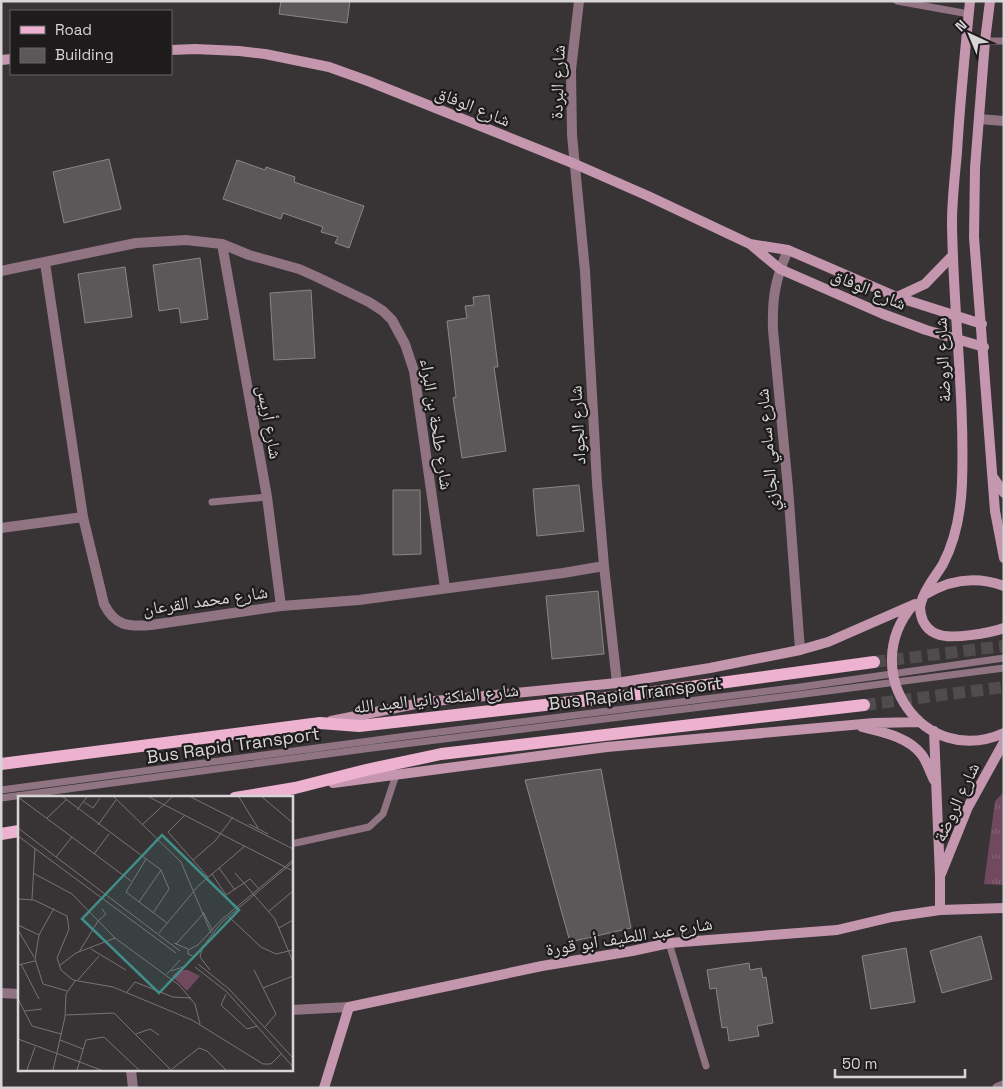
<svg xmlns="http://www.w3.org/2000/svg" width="1005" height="1089" viewBox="0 0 1005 1089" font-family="'Space Grotesk','Noto Naskh Arabic',sans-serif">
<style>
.grass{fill:url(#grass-tufts)}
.building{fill:#5c5759;stroke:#8b8588}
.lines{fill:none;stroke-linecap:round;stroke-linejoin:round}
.primary-tunnel{stroke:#504b4d;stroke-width:12;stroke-dasharray:12 6;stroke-linecap:butt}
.lane{stroke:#907482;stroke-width:7}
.street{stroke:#907482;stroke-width:10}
.secondary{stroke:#c497ae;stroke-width:10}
.primary{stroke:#ecb2d0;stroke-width:12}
.labels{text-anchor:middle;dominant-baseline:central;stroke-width:4.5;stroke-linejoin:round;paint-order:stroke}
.street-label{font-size:18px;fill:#d8d5d6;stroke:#1e1b1c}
.inset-road{fill:none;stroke:#787475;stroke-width:1}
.view{fill:#418e88;fill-opacity:0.15;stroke:#418e88;stroke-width:2.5}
.inset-edge{fill:none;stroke:#d8d5d6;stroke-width:2.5}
</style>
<defs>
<pattern id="grass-tufts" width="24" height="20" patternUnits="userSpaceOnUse" patternTransform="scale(1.25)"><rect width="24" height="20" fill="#70495e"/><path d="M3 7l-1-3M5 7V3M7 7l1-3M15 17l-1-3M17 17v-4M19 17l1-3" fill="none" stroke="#846274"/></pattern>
</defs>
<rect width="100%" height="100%" fill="#383335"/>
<!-- grass -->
<path class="grass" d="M1004,792V885L984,884L995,801Z"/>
<!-- building -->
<path class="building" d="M281,1H350L347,23L279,14Z
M109,159L121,209L64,223L53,172Z
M237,160L265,170L266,167L295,177L294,182L364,206L349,248L335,243L338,237L321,232L323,227L283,213L281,219L223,199Z
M200,258L208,319L181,323L179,308L159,311L153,265Z
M125,267L132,317L85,323L78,274Z
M311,290L315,358L274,360L270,293Z
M489,295L498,367H494L506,451L462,458L453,398L456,397L447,321L467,318L465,306L474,305L473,297Z
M579,485L584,531L537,536L533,489Z
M393,490H420L421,554L393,555Z
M598,591L604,654L552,659L546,596Z
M601,769L631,928L570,942L525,780Z
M981,936L992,979L942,993L930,951Z
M906,948L915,1002L871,1009L862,956Z
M749,963L750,970L761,968L763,978L766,977L773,1023L757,1026L759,1036L729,1041L727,1027L722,1028L716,988L710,989L707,970Z"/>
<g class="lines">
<!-- primary-tunnel -->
<path class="primary-tunnel" d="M874,662L1004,646
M864,705L1004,687"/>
<!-- lane -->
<path class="lane" d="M897,1L969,14
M985,41H1004
M212,502L267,497
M1,790L407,736L800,687L1004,658
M1,798L372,748L789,696L1004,668
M291,844L369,827L383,814L396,775
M669,943L706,1066"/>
<!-- street -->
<path class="street" d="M579,1L571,70L572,135L585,271L597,483L604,566L617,683
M979,119L1004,121
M222,244L267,497L281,606
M788,250C775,280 772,298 773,330L788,488L800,650
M45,263L83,517L104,604C115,626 128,627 151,625L281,606L359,600L563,573L604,566
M1,271L136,243L186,240L222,244L249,255L299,269L317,277L369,302L383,311L392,320L405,344L414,371L445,588
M1,528L83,517
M1,993L19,994
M291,1010L349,1007
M131,1070L133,1088
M997,1088L1004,1085"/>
<!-- secondary -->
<path class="secondary" d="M970,1C965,51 960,101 957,152C955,175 952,199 952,223C953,310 965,397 962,483C961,510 956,539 943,564C936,576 924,589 921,603C919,609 921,616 923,621C926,627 931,632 937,634C950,640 991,633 1004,628
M990,1L985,41L975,168L974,237L995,511L1004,558
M171,50L195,49L239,51L265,54L329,67L368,81L575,164L648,196L750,244L780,269L883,314L926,330L984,347
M1,60L11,59
M750,244L788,250L897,297L982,324
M897,297L925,284L953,255
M993,477L1004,493
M926,594C951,579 977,576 1004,586
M913,605C856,672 924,769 1004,733
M331,721L425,702L617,683L710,668L800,650L828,642L915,604
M862,727C882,732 909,737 922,755C927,762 930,772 934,780
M934,731L940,877V910
M333,783L607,747L874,723L920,722
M941,874L968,807L1004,742
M324,1088L349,1007L542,966L632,951L669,943L837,930L892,917L940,910L1004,908"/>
<!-- primary -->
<path class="primary" d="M1,764L320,723L359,726L624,696L874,662
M235,798L295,788L366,770L441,754L864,705
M1,834L19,831"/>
</g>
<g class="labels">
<!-- street labels -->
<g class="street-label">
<text transform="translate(557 82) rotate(-88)">شارع البردة</text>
<text transform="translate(473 106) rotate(22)">شارع الوفاق</text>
<text transform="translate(869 289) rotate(23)">شارع الوفاق</text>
<text transform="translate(942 360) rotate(-93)">شارع الروضة</text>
<text transform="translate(270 422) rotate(80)">شارع أريس</text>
<text transform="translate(437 424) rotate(81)">شارع طلحة بن البراء</text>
<text transform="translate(577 425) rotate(-93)">شارع الجواد</text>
<text transform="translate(767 450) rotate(-95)">شارع سامي الجازي</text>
<text transform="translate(205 600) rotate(-8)">شارع محمد القرعان</text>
<text transform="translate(635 693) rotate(-7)">Bus Rapid Transport</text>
<text transform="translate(436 698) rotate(-6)">شارع الملكة رانيا العبد الله</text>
<text transform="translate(233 745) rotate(-8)">Bus Rapid Transport</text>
<text transform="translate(956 802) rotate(-65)">شارع الروضة</text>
<text transform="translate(629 936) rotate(-9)">شارع عبد اللطيف أبو قورة</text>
</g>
</g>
<!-- overview -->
<g transform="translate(18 796)">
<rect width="275" height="275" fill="#383335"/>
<path d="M161,174H170L182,180L169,195L154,180Z" fill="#70495e"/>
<path class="inset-road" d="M0,1L113,85M45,1L143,74L151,93L135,117M96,1L163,66L193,137M131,1L275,75M173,1L275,53M221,1L240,32M244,1L275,27M66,6L75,12L82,2M59,14L69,1M167,19L150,36L190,81M29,22L48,4M231,28L250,38M80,29L98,4M124,29L154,1M0,32L162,155M0,40L158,157M76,58L91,38M38,61L54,41M128,63L108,96L149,127M175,64L197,45L215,21M275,64L202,125L180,149L170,154V158L177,161L203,127L275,66M201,72L217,94M15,77L54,98L97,142L161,189L177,208L182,228M217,77L257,123L275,166M194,78L208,99L232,83L241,93M0,103L16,104L49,120L51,133L39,162L43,174L55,184L95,191L174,224L245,268H253L263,258M14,103L17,52M121,106L143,74M36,112L21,139L17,163L25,188L49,195M185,116L195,135M250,116L275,95M211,121L243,151L258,158L275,154M0,129L21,139M261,132L275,124M0,134L16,161M141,137L181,89L227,50M156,147L170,153M158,148L186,117M185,149L182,161L192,174M73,153L108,174M61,156L80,125L88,118L84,113M3,168L21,203M180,168L211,193L275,262M0,169L17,165M41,170L58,157L97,142M177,171L209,196L275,271M236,174L258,218L247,231M153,175L168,170M149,178L162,164M59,185L81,160M275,190V213M245,192L275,180M109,196L117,186L155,201L173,202M208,198L203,209L229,233L239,230M0,203L14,230L43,238M6,215L24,213M48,219L96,217L153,274M118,238L132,233L141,239M0,243L83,274M42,244L65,253M154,273L181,252L189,255L208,274M9,274L17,251M35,274L47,221L48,198L57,185M59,274L68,244L86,241L121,274"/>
<path class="view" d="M144,39L221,114L141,197L64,123Z"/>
<rect width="275" height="275" class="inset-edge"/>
</g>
<!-- border -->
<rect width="1005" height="1089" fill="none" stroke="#d8d5d6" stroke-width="5"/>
<!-- legend -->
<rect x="10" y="10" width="162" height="65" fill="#1e1b1c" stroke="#686566"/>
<rect x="20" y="26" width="25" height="8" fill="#ecb2d0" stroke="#686566"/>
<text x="55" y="35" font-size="15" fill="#d8d5d6">Road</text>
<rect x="20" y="48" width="25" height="15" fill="#5c5759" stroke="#686566"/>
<text x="55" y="60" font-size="15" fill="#d8d5d6">Building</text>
<!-- north arrow -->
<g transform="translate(970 35) rotate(316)" stroke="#1e1b1c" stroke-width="4" paint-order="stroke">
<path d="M0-4L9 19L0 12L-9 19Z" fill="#d8d5d6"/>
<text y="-8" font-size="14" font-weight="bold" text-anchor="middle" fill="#d8d5d6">N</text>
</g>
<!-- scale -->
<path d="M835 1069v8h130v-8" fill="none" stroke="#d8d5d6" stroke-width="2.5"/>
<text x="842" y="1069" font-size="15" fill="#d8d5d6" stroke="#1e1b1c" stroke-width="4" paint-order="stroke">50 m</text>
</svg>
